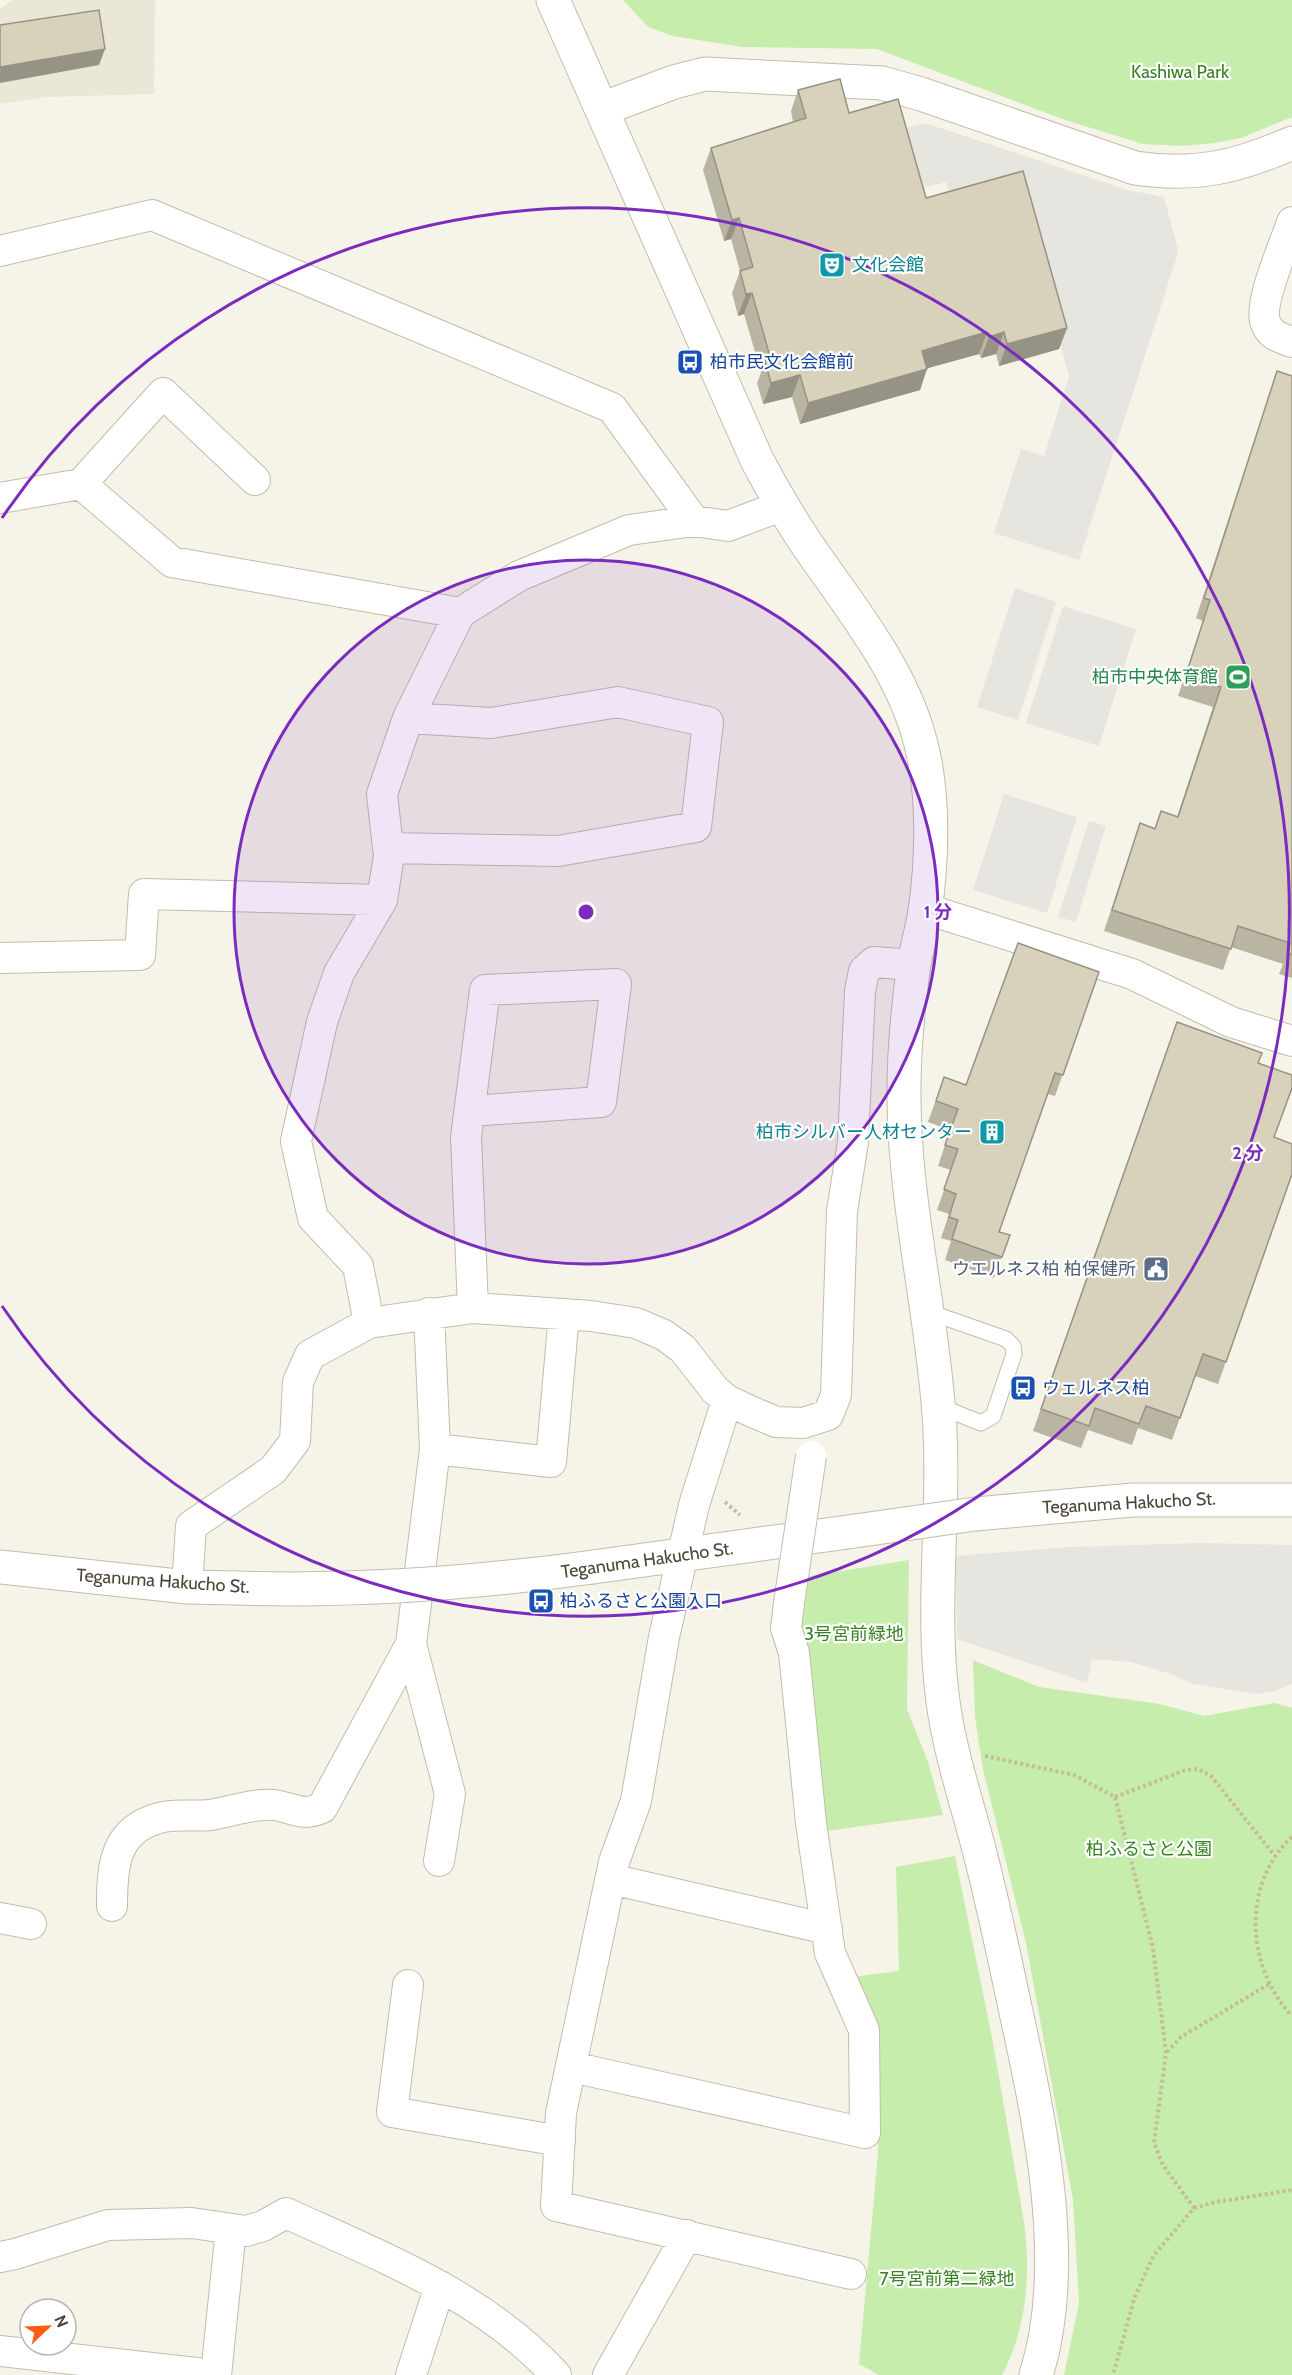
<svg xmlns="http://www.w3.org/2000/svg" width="1292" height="2375" viewBox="0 0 1292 2375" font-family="Cabin,'Noto Sans JP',sans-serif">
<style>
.residential{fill:#eae7d6}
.green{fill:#c7edad}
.parking{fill:#e7e5e0}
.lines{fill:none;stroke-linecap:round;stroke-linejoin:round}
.service-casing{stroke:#c2bdaa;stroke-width:17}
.minor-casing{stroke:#c2bdaa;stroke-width:32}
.tertiary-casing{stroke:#c2bdaa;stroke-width:35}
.path{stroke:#c5bc99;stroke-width:4;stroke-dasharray:3 3;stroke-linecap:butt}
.service{stroke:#fff;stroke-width:15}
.minor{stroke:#fff;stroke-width:30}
.tertiary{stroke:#fff;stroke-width:33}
.minor-bridge-casing{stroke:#c2bdaa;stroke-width:32;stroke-linecap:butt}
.tertiary-bridge-casing{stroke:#c2bdaa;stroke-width:35;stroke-linecap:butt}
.minor-bridge{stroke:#fff;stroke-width:30}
.tertiary-bridge{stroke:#fff;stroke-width:33}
.wall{fill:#bab5a2}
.shaded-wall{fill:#979384}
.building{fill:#d8d2bc;stroke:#979384;stroke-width:1.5}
.ring{fill:none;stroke:#7b2cbf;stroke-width:3}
.labels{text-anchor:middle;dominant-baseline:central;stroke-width:4.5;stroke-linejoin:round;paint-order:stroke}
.park-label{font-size:18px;fill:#388223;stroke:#fff}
.culture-label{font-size:18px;fill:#0d838f;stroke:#fff;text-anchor:start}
.transit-label{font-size:18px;fill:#164399;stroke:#fff;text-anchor:start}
.leisure-label{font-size:18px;fill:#27864d;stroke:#fff;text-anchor:end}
.service-label{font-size:18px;fill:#4e5e75;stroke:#fff;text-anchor:end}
.street-label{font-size:18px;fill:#4a4536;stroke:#fff}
.centre{fill:#7b2cbf;stroke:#fff;stroke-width:3}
.ring-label{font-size:18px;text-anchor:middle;font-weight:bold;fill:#7b2cbf;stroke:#fff;stroke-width:4.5;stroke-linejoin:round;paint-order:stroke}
</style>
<rect width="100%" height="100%" fill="#f6f4e8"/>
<!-- residential -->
<path class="residential" d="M13,0H155L154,94L45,97L0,104V9Z"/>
<!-- green -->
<path class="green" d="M623,0H1292V117L1241,138L1214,143L1182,146L1143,144L1065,120L877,49L742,47L673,36L648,27Z
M909,1560L907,1709L928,1762L943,1815L819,1832L797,1636L810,1576Z
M973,1660L1039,1687L1160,1704L1204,1716L1275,1703L1292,1708V2375H1064L1079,2303L1073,2200L1026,1943L983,1770L975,1717Z
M955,1856L992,2037L1024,2222C1031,2274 1027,2328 1002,2375H879L859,2364L878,2153L879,2072L852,1977L899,1971L896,1867Z"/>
<!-- parking -->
<path class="parking" d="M925,123L1128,190L1164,197L1178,249L1176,259L1079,560L994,533L1021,449L1044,456L1069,376L1017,189L953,207L946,182L913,191L896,131Z
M1015,588L1056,602L1018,720L977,707Z
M1063,606L1136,629L1099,746L1026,723Z
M1004,794L1077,817L1047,913L973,890Z
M1089,821L1106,826L1076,922L1058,917Z
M1200,1543L1292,1545V1683L1276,1691L1258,1694L1192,1684L1174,1675L1131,1662L1092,1659L1087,1683L957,1639L955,1556L1070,1547Z"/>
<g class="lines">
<defs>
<path id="service" d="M926,1311L1006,1339L1013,1346L1014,1354L993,1416L981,1423L939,1406"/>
<path id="minor" d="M1292,222C1285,244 1257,305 1266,324C1271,336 1281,338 1292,342
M0,251L152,215L612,408L694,521L728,526L781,506
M81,484L163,393L255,480
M0,498L81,484L172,562L460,613L408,718
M460,613L519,576L629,530L694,521
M382,900L389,855L388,848L382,794L408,718L491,723L618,702L708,722L696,827L558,851L388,848
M926,909L1132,974L1231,1022L1292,1041
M0,958L140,955L144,894L382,900L339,973L322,1022L296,1141L313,1218L358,1266L369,1323
M470,1111L601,1102L616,984L485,990L466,1137L473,1308
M727,1400L694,1505L664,1637L636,1801L614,1862L561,2113L556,2206L851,2274
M435,1449L551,1462L564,1314
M187,1587L191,1526L273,1470L295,1441L298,1382L310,1355L369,1323L473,1308L591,1316L636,1323L664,1335L683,1349L715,1390L727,1400L748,1410L776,1422L803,1423L828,1415L836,1395L842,1211L853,1142L860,991L864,971L874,962L914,965
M411,1644L450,1794L439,1861
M611,1879L827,1929
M112,1906C112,1867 114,1830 159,1818C174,1813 194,1817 210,1815C229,1812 255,1803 274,1805C295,1808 301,1817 322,1808L411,1644L435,1449L429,1313
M0,1918L31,1924
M408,1985L392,2112L560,2141
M572,2067L865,2133L864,2030L830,1953L811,1823L794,1653L786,1628L789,1603
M0,2257L15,2254L108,2225L192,2223L246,2231L263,2226L286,2213C382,2257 484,2296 556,2375
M0,2351L214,2375
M216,2375L231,2229
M411,2375L440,2286
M608,2375L687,2235"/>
<path id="tertiary" d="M553,0L757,460C773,490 789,518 808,546C852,610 907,675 923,753C934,800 932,863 925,911C922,931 916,950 913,970C908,1009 904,1049 904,1089C903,1198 931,1305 939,1414C946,1510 930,1606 943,1702C950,1754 968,1806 981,1857C994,1908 1005,1960 1016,2012C1040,2122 1071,2266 1036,2375
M602,109L674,82L705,74L882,83L921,94L1135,168C1195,177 1237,167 1292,143
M0,1567L187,1587L236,1588
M593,1567L855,1531"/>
</defs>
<!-- service casing -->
<use href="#service" class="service-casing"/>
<!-- minor casing -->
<use href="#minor" class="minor-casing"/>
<!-- tertiary casing -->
<use href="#tertiary" class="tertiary-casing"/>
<!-- path -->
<path class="path" d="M725,1502L740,1515
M985,1756L1074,1775L1115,1797L1153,1948L1166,2053L1154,2143L1163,2165L1194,2208L1154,2255L1135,2296L1113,2375
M1115,1797L1186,1770L1198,1769L1211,1776L1275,1856
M1292,1837C1241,1884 1246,1967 1292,2016
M1167,2052L1181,2037L1271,1983
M1194,2208L1216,2202L1292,2190"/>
<!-- service -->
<use href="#service" class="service"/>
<!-- minor -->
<use href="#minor" class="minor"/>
<!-- tertiary -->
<use href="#tertiary" class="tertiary"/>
<defs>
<path id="minor-bridge" d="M789,1603L811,1456"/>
<path id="tertiary-bridge" d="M855,1531L975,1514L1133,1500H1292
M236,1588C356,1592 475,1583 593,1567"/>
</defs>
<!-- minor-bridge casing -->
<use href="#minor-bridge" class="minor-bridge-casing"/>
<!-- tertiary-bridge casing -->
<use href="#tertiary-bridge" class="tertiary-bridge-casing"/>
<!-- minor-bridge -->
<use href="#minor-bridge" class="minor-bridge"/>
<!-- tertiary-bridge -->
<use href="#tertiary-bridge" class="tertiary-bridge"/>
</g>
<!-- wall -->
<path class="wall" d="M798,90L849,113L926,198L1067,328L1059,349L999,366L996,354L981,358L979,354L938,365L927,368L920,390L800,424L792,397L763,404L757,383L761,373L744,314L738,316L732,293L740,271L731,239L724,241L703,170L711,148L793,122L791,111Z
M1277,371L1292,376V978L1279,974L1283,964L1231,947L1223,970L1104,931L1140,823L1155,828L1161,811L1177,817L1213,707L1178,696L1203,621L1196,618Z
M1099,972L1055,1096L1048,1094L999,1232L1010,1235L994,1278L945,1260L951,1241L941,1238L949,1214L937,1210L951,1170L938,1166L950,1130L928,1122L944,1077L966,1085Z
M1177,1022L1274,1137L1292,1174L1218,1384L1195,1376L1172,1440L1138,1428L1132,1445L1088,1430L1081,1448L1033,1431Z"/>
<!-- shaded-wall -->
<path class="shaded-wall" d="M105,49L99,65L0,83V67Z
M739,218L731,239L724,241L732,220Z
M752,293L744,314L738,316L746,294Z
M1067,328L1059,349L999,366L1007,344Z
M987,332L979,354L914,372L922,351Z
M1004,332L996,354L981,358L989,337Z
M927,369L920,390L800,424L808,403Z
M800,375L792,397L763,404L771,383Z"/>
<!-- building -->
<path class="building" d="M99,10L105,49L0,67V25Z
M840,79L849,113L898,99L926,198L1023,171L1067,328L1007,344L1004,332L989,337L987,332L945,344L922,351L927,369L808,403L800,375L771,383L765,361L771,360L752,293L746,294L740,271L753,267L739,218L732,220L711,148L806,118L798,90Z
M1277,371L1292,376V955L1287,953L1290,943L1238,926L1231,949L1112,910L1140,823L1155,829L1161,811L1178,817L1221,687L1186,675L1210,600L1204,598Z
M1018,943L1099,972L1063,1075L1055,1073L999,1232L1010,1235L1002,1257L952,1239L958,1220L949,1217L956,1194L944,1189L958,1149L945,1145L958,1109L936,1101L944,1077L966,1085Z
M1177,1022L1262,1053L1258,1063L1292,1075V1088L1274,1137L1292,1144V1174L1226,1362L1203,1354L1180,1418L1146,1406L1139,1424L1095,1408L1089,1426L1041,1409Z"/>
<!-- distance rings -->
<circle cx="586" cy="912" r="352" fill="#7b2cbf" fill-opacity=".12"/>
<g class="ring">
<circle cx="586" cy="912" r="352"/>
<path d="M2 518A704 704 0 1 1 2 1306"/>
</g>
<!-- icons -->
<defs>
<symbol id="theatre-square" viewBox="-11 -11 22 22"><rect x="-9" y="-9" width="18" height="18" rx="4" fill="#0f9aa8" stroke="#fff"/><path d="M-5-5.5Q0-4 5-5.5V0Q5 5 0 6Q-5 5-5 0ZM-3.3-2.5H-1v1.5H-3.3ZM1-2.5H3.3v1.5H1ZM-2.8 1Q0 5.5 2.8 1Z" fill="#fff"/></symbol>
<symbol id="bus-square" viewBox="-11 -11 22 22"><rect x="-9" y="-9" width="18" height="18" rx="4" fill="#1a4fb4" stroke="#fff"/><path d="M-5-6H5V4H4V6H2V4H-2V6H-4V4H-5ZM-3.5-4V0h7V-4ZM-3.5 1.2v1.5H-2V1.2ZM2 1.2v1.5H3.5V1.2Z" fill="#fff"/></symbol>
<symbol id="stadium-square" viewBox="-11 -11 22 22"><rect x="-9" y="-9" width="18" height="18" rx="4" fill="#2e9e5b" stroke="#fff"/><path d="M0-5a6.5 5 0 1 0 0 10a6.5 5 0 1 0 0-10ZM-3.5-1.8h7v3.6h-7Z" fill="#fff"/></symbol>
<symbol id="building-square" viewBox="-11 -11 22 22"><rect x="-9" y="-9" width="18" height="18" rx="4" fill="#0f9aa8" stroke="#fff"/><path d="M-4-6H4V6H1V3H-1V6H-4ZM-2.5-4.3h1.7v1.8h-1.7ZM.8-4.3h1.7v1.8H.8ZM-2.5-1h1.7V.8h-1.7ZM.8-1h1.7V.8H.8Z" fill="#fff"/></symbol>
<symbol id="civic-square" viewBox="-11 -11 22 22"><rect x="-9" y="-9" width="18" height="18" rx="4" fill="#5c6f8a" stroke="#fff"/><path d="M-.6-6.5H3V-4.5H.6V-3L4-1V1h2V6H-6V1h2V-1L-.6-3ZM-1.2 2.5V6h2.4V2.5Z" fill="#fff"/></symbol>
</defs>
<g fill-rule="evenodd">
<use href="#theatre-square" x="817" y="250" width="30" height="30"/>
<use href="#bus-square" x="675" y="347" width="30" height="30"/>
<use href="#stadium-square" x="1223" y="662" width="30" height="30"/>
<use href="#building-square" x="977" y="1117" width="30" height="30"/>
<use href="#civic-square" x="1141" y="1254" width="30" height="30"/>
<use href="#bus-square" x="1008" y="1373" width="30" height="30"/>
<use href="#bus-square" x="526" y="1586" width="30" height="30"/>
</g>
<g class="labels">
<!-- park labels -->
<g class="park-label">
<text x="1180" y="72">Kashiwa Park</text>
<text x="854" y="1634">3号宮前緑地</text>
<text x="1149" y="1849">柏ふるさと公園</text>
<text x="947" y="2279">7号宮前第二緑地</text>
</g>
<!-- culture labels -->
<g class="culture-label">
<text x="852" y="265">文化会館</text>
<text x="972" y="1132" text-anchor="end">柏市シルバー人材センター</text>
</g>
<!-- transit labels -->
<g class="transit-label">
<text x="710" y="362">柏市民文化会館前</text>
<text x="1042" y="1388">ウェルネス柏</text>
<text x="560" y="1601">柏ふるさと公園入口</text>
</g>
<!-- leisure labels -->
<g class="leisure-label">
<text x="1218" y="677">柏市中央体育館</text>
</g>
<!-- service labels -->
<g class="service-label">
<text x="1136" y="1269">ウエルネス柏 柏保健所</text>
</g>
<!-- street labels -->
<g class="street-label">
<text transform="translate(1129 1503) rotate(-3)">Teganuma Hakucho St.</text>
<text transform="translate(647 1560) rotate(-8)">Teganuma Hakucho St.</text>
<text transform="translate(163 1581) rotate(4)">Teganuma Hakucho St.</text>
</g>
</g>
<circle cx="586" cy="912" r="9" class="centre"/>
<g class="ring-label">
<text x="938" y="918">1 分</text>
<text x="1248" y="1159">2 分</text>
</g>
<!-- north arrow -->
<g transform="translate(48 2327) rotate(67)"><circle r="28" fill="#ffffff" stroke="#b7b5af" stroke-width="1.5"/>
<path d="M0-4.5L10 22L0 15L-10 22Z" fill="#ff5c16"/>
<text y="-9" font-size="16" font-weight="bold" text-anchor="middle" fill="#4a4536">N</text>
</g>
</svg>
